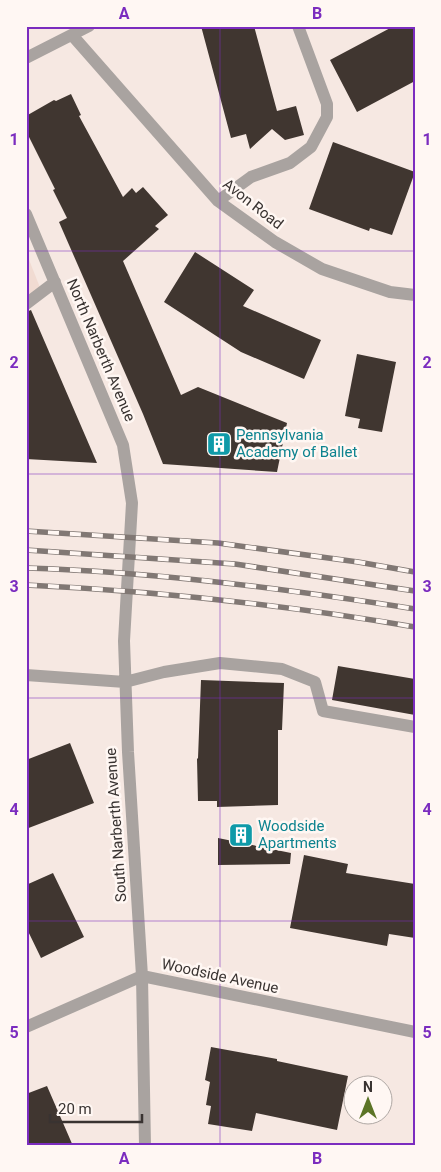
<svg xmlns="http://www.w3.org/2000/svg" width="441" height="1172" viewBox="0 0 441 1172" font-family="Roboto,sans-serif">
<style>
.built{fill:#f1dbd2}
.building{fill:#403630}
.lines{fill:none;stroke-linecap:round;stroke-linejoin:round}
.minor{stroke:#a9a3a0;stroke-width:12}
.rail-casing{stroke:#817874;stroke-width:5.5}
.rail{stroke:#fff7f3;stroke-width:4;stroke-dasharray:11;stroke-linecap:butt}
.grid{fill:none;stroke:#7b2cbf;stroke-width:1;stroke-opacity:0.55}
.labels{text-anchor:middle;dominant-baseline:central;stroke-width:5;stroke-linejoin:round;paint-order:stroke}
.street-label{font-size:15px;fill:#393331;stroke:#fff7f3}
.culture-label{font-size:15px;fill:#0d838f;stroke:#fff7f3;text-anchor:start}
.neatline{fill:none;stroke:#7b2cbf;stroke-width:2}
.grid-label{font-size:16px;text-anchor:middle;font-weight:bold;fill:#7b2cbf}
</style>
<rect width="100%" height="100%" fill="#f6e8e2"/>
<!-- built -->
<path class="built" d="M26,252L41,290L26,301Z"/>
<!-- building -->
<path class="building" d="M201,26H254L277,111L296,106L304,135L285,140L272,129L250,149L246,134L231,138Z
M394,26H415V81L357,112L330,60Z
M71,94L81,115L79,116L123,197L132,188L136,193L143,187L168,215L155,226L159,229L123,261L181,395L198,387L287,423L277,472L163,464L143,414L59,222L67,218L53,190L55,189L26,131V116L54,100L56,101Z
M333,142L415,172L392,235L370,228L369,231L309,209Z
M195,252L254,290L243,306L321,340L304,379L241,352L164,302Z
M31,310L97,463L26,459V312Z
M357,354L396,362L382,432L358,428L360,419L345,416Z
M338,666L415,679V715L332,700Z
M201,680L284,683L282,730H278V805L217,807V801H198L197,759L198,758Z
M70,743L94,803L26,829V760Z
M218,838L291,853L290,864L218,865Z
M304,855L348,864L346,873L415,884V938L389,934L387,946L290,928Z
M53,873L84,937L41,958L26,927V885Z
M211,1047L277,1059V1061L348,1076L337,1130L256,1113L252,1131L208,1124L211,1106L206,1105L210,1082L205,1080Z
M47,1086L73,1146H26V1094Z"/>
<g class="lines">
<!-- minor -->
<path class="minor" d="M72,35L218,201L275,242L322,269L390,292L415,295
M26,58L89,26
M218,201L251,177L290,163L311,147L327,117V104L298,26
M26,214L123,445L132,503L124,641L128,752L142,976L145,1146
M26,304L55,282
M26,675L125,682L164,672L220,663L282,669L315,682L323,711L415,727
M26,1027L142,976L415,1032"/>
<defs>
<path id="rail" d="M26,531L218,543L358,562L415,572
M26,550L235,564L415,591
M26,568C157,572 286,589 415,609
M26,585C156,591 286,605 415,627"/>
</defs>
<!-- rail casing -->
<use href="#rail" class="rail-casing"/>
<!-- rail -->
<use href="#rail" class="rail"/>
</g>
<!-- grid -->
<path class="grid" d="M220,26V1146M26,251H415M26,474H415M26,698H415M26,921H415"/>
<!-- icons -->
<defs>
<symbol id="building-square" viewBox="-11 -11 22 22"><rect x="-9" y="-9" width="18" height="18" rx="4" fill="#0f9aa8" stroke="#fff7f3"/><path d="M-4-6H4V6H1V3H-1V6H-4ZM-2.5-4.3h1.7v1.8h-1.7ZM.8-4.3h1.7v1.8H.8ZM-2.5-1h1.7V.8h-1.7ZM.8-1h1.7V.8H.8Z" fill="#fff"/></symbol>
</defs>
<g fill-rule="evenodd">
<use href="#building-square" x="205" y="430" width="28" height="28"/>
<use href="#building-square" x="227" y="821" width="28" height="28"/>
</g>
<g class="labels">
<!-- street labels -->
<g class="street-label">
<text transform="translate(253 204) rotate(38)">Avon Road</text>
<text transform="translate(101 350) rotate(67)">North Narberth Avenue</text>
<text transform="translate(116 825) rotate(-94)">South Narberth Avenue</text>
<text transform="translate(220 976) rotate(12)">Woodside Avenue</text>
</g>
<!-- culture labels -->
<g class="culture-label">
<text x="236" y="435">Pennsylvania<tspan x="236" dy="17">Academy of Ballet</tspan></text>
<text x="258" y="826">Woodside<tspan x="258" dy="17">Apartments</tspan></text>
</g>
</g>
<!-- border -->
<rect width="441" height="1172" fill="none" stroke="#fff7f3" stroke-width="55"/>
<!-- north arrow -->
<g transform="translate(368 1100)"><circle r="24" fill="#fff7f3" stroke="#b0a9a5"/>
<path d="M0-4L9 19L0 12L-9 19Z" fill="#5c7426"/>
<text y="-8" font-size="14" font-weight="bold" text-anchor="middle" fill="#393331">N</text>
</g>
<!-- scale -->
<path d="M50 1114v8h92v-8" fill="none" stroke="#393331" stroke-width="2.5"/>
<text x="58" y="1114" font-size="15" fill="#393331" stroke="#fff7f3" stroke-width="4" paint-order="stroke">20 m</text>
<rect x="28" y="28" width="386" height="1116" class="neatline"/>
<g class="grid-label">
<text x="124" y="19">A</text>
<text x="317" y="19">B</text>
<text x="14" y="145">1</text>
<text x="427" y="145">1</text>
<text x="14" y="368">2</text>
<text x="427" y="368">2</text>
<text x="14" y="592">3</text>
<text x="427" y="592">3</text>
<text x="14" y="815">4</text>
<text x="427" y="815">4</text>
<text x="14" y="1038">5</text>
<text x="427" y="1038">5</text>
<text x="124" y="1164">A</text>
<text x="317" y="1164">B</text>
</g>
</svg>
